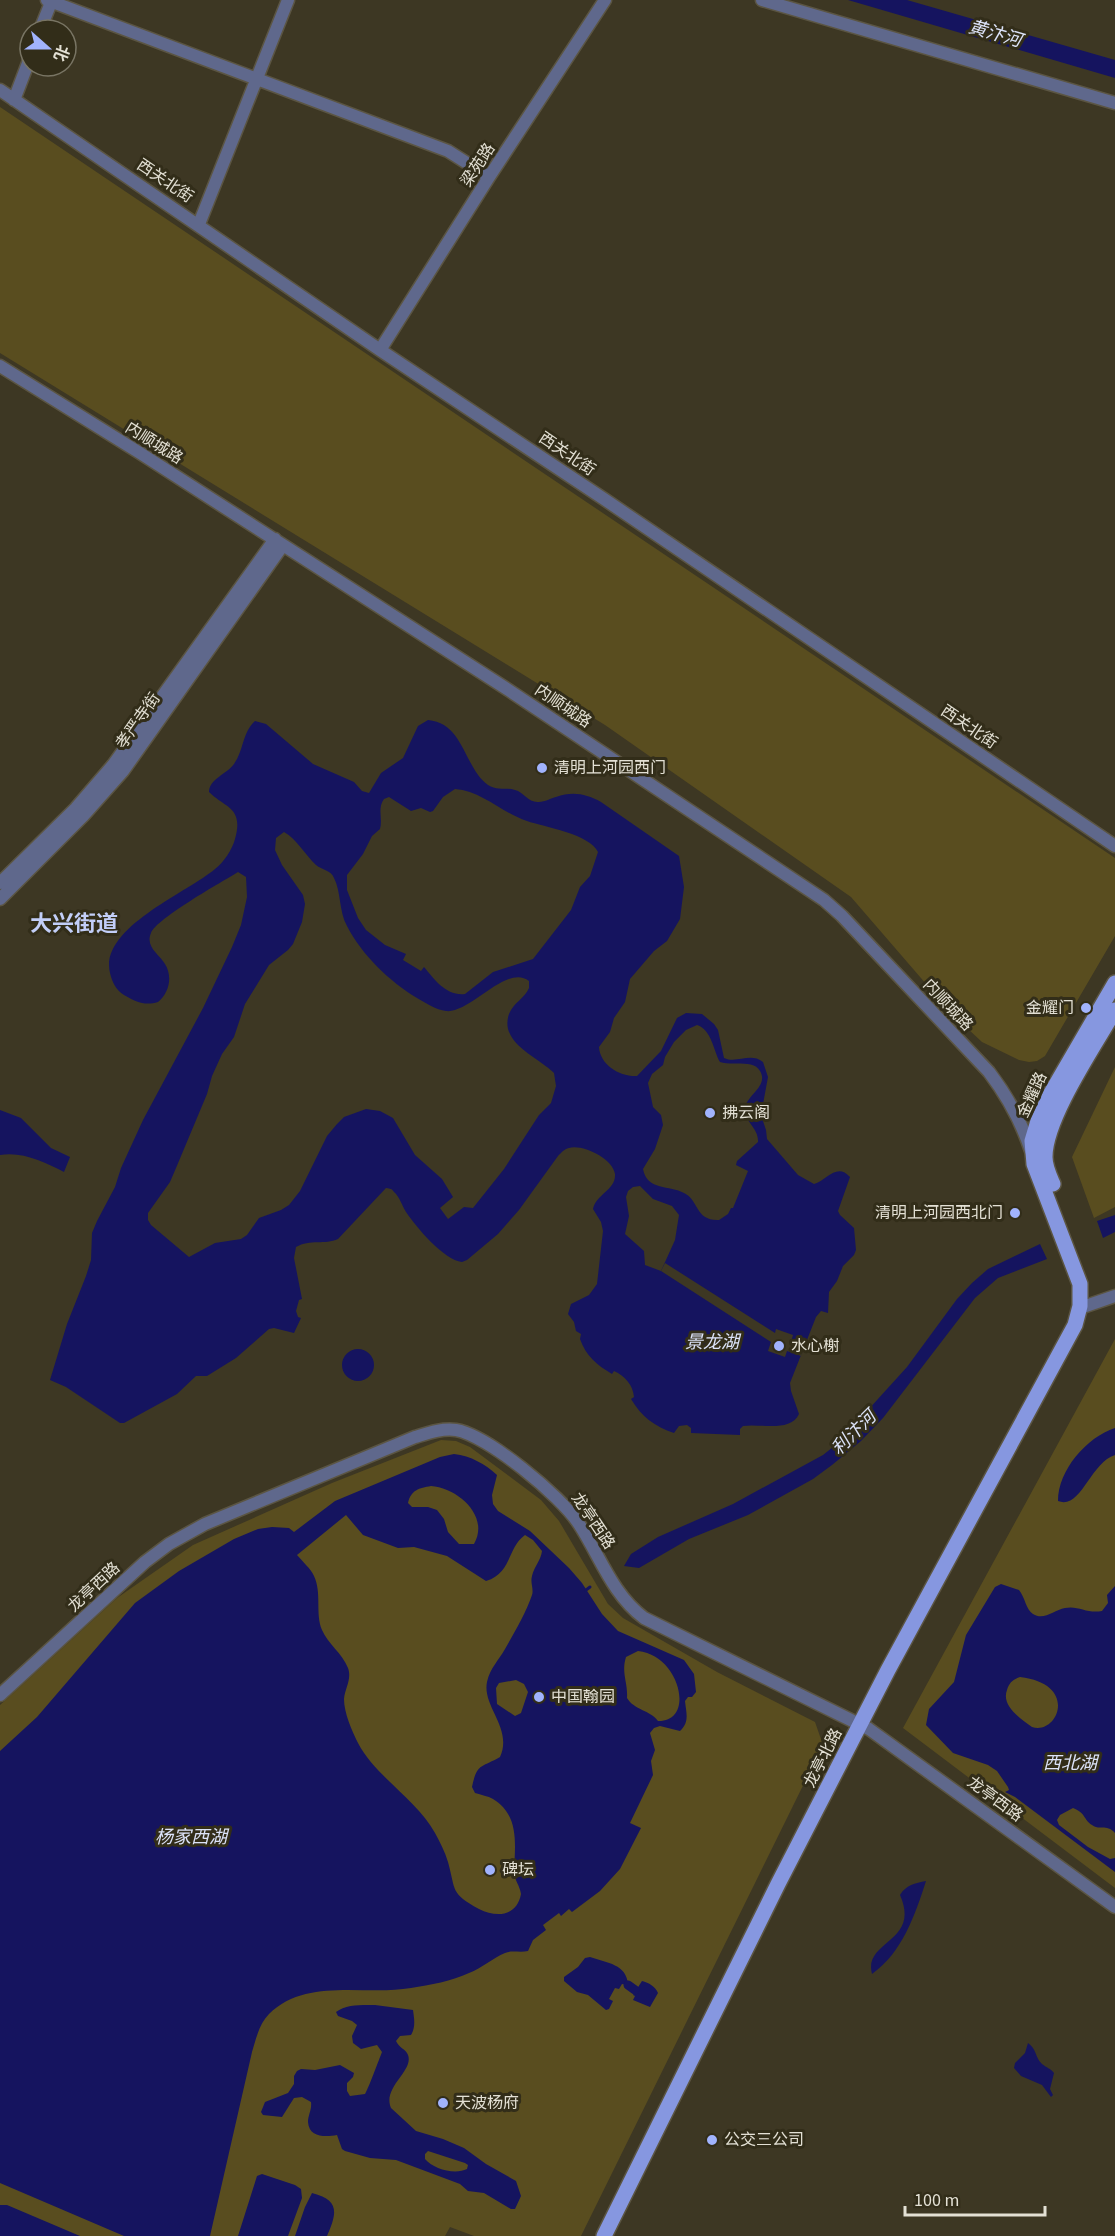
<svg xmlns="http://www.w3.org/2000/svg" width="1115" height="2236" viewBox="0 0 1115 2236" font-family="'Source Sans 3','Noto Sans SC',sans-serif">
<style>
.green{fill:#594d1f}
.water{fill:#15145f;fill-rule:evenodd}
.pier{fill:#3d3723}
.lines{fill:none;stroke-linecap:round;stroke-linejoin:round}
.stream{stroke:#15145f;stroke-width:3}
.canal{stroke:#15145f;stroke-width:9}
.minor-casing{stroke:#5b5543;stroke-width:15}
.major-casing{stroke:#5b5543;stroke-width:18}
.minor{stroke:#5f688c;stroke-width:12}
.major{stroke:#8697e0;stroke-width:15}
.poi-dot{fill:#a1b3fd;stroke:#322d19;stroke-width:2}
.labels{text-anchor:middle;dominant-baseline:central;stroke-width:6;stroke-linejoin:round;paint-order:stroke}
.street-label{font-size:16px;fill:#e3e0d4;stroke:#322d19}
.poi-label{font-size:16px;fill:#e3e0d4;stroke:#322d19;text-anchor:start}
.water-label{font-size:18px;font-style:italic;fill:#dce3f9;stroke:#322d19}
.district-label{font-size:22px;font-weight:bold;fill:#c2cef8;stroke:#322d19}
</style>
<rect width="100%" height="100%" fill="#3d3723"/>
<!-- green -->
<path class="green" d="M0,107L1115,858V936L1045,1056L1037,1061L1029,1062L1019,1060L982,1042L952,1014L851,897L605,725L0,353Z
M1115,1067V1207L1094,1218L1072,1157Z
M1115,1339V1888L903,1728Z
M441,1440L456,1441L470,1447L541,1500L559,1521L608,1604L623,1618L717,1672L815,1722L823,1745L581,2236H474L450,2227L445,2236H0V1705L117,1598L193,1545L332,1483Z"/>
<!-- water -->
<path class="water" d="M848,0H907L1115,60V78Z
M428,720C464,723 464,768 488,785C497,791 506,787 515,790C524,792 528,803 539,802C545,802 551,798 556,797C573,791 586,794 601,802L679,856L684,887L680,919L667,941L654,951L630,979L625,1002L614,1018L610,1032L599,1047C600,1065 620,1077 637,1076L661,1051L677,1018L686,1013L702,1014L714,1024L718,1030L724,1058C737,1064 750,1052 763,1062L768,1077L761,1115L766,1130L767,1139L798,1175L814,1184C827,1180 837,1162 850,1177L838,1211L840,1215L854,1228L856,1250L854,1255L843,1266L837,1281L829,1292L828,1313L821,1311L816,1317L790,1383L791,1391L799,1414C790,1433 760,1423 743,1426L740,1429V1435L691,1433V1428L687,1425L679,1426L674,1433C655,1427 641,1416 631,1399L634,1397C633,1385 625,1376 614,1371L612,1374C597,1365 586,1356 580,1339L581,1334L576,1331L574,1322L568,1314L571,1304L589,1295L597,1284L603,1231L601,1222L593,1209C596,1194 616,1190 615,1174C613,1159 583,1144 569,1148C564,1149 561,1153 558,1156L519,1210L498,1234L467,1260L462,1262C444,1260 416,1227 406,1212C402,1206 400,1197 394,1192C391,1188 391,1189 386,1188L338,1239C325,1245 310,1239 296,1247L294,1258L302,1299L299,1300L296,1311L298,1317L301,1318L294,1333L274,1328L269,1329L236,1358L207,1376H196L177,1394L124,1423H120L66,1387L50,1380L67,1324L86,1276L91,1260L92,1233L97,1221L115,1187L121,1168L143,1120L203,1008L232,947L241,925L247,897L246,877L238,872C222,882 157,918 151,933C145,947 159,954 165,964C173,977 169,993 158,1002C145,1006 136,1002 124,995C116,990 112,982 110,973C99,928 187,893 215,869C224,862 232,850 235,839C244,807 225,808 209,792C209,779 227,774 234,764C244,750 242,733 255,721L266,724L313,764L354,782L362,791L369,793L381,773L403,758L418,726ZM455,789C482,791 502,813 527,821C544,827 590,834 598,852L590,876L580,887L571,910L533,959L493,972L465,994C446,996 435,980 424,967L421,971L403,960L406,954L385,945L366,930L358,918L347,890V875L363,854L372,836L380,829C383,818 377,809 384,799L389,797L411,811L421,808L430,812L433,811L443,797ZM284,832C297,839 305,855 316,865C322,870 331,870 334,878C341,891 339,912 347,926C362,955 389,981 417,998C426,1003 436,1010 446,1011C470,1014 507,963 529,981V988C525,998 513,1003 509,1014C499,1043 538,1057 554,1073L556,1086L551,1103L539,1115L504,1169L473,1208L464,1207L448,1219L440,1208L453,1197L442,1179L415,1155L393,1118L380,1111L366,1109L344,1117L337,1124L327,1136L300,1191L289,1205L281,1210L259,1218L247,1235L241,1239L215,1243L189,1257L151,1225L148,1220V1213L170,1182L176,1168L207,1094L212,1076L222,1054L234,1037L245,1004L269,965L288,950L293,944L302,922L305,904L303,895L282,865L275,850L276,838ZM697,1025C712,1030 713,1050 720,1062C731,1066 754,1059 760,1071C769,1086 747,1095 745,1108C744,1122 759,1128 758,1142L737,1161L736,1165L748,1171L733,1208H731L728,1214L719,1220C695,1221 699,1200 684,1193C670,1185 647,1191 643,1169L655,1149L663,1125L661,1115L653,1107L648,1083L652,1074L663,1065L665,1057L674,1042L686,1030ZM640,1186L653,1199L672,1206L679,1215L675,1240L661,1271L645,1265L644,1251L625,1234L629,1216L626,1197L628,1191L633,1187Z
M0,1110L21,1118L51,1148L70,1157L64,1172C45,1162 22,1151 0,1155Z
M1115,1215V1232L1103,1238L1097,1221Z
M1040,1244L1047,1259L998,1278L975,1298L883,1418L861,1441L832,1465L813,1479L748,1515L689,1539L639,1568L624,1566L631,1554L658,1537L733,1504L823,1455L838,1443L907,1367L957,1299L972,1283L988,1269Z
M342 1365a16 16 0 1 1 32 0a16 16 0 1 1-32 0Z
M1115,1428V1455C1090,1463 1081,1510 1058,1501C1058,1470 1087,1437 1115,1428Z
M454,1454C471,1456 485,1464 497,1475L492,1495L493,1504L498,1511L530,1531L569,1568L582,1583L602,1614L618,1631L684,1660L694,1674L696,1692L692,1697H688L685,1701C686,1712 690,1722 680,1731L660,1726L654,1728L650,1733L655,1750L651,1761L653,1775L630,1823L641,1828L620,1869L600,1891L572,1912L569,1909L561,1916L559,1913L543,1925L546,1930L533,1940L528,1951C520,1953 512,1950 505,1953C493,1958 482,1968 469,1973C452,1981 430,1985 411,1988C365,1996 306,1977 269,2014C259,2024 256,2039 252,2052L210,2236H124L0,2183V1751L37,1717L135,1603L179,1571L234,1539L258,1529L272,1527L289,1528L294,1532L335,1501L440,1457ZM431,1486C458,1488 490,1516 474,1544H459L448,1532L444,1519L437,1510L428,1507H412L408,1503C411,1490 419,1488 431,1486ZM346,1515L363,1535L398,1548L414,1547L447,1556L486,1581C512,1573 507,1548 525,1535L533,1540L542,1551C541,1560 534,1567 532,1576C530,1583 534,1589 532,1595C526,1613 514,1633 505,1649C499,1660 490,1668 487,1682C482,1707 513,1728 500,1757C481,1768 477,1763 472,1787L475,1793C481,1795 488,1796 493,1799C520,1815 515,1846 514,1872C514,1879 520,1886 521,1894C517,1916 497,1918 479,1909C450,1893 456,1891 448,1862C445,1852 440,1842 435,1833C417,1800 375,1776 358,1743C352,1731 344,1713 344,1699C345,1688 352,1679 348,1668C342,1653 328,1644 322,1630C315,1614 322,1593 314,1576C311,1569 302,1561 297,1555ZM638,1651C680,1655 696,1722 658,1721C650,1710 634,1710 627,1698C628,1682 621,1673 626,1657ZM516,1680L524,1684L528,1692L521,1713L515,1716L497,1704L496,1688L499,1683Z
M1001,1584L1019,1590C1025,1597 1026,1610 1033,1614C1044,1621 1054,1610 1065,1608C1078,1605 1087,1614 1102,1611L1108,1603L1107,1595L1115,1586V1833C1106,1823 1099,1831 1092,1825C1083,1819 1086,1813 1073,1808L1060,1815L1057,1820L1059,1825L1088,1847L1110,1859L1115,1858V1872L1015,1797L1005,1792L1009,1790L1008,1787L997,1771L988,1765L953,1753L926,1725L929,1709L954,1682L966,1635L995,1587ZM1020,1677C1080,1684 1057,1736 1032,1727C1020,1718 1001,1706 1007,1690C1009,1683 1013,1679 1020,1677Z
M926,1881C915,1915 902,1953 872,1974C863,1940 921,1943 900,1895C906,1885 915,1883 926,1881Z
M590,1957C607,1963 627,1964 628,1985L622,1984L619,1989L615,1988L609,1999L613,2001L609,2009L606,2010L588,1995L577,1992L564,1981V1977L578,1967L585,1958Z
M642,1981C649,1983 655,1986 658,1993L650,2007L633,2000L635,1996L633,1995Z
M375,2005L413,2010C414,2018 416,2027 411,2035L400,2036L396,2041C399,2048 406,2049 408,2055C414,2071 382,2087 391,2108L416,2131L443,2139L464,2148L486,2164L516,2181L521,2196L515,2209H511L484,2193L468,2191L460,2184L396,2160L370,2158L345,2151L342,2149L337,2135C326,2137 309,2138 308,2122C308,2115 312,2110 311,2102L302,2097L294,2098L282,2117L263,2115L261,2112L265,2102L288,2093L294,2084V2076L297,2071L301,2069L315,2070L340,2065L354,2073L353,2077L347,2083V2091L350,2096L365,2094C367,2092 380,2057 382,2052L377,2045L361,2049L353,2043L352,2036L357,2025L352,2021L338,2016L336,2012C346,2004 363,2005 375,2005ZM428,2151L465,2163L468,2165L467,2169C455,2175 433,2169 425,2159V2154Z
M1028,2043C1037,2049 1035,2058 1042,2064C1047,2068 1050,2068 1054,2073L1050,2089L1053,2095L1051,2097L1042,2085L1021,2076L1014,2068L1015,2063L1025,2053Z
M262,2174L295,2185L301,2189L302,2198L288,2236H238L257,2176Z
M312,2193C340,2200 337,2213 327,2236H295L305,2207Z
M0,2205H7L80,2236H0Z"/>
<!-- pier -->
<path class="pier" d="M665,1263L775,1333L776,1329L793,1335L791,1342L804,1347L801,1356L787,1351L785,1357L768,1351L771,1342L661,1271Z"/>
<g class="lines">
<!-- stream -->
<path class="stream" d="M586,1590L590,1587"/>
<!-- canal -->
<path class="canal" d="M628,1985L635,1990"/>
<defs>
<path id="minor" d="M47,0L448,151L489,177
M762,0L1115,103
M40,30L52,0
M0,90L380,350L604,499L1115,846
M14,100L30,58
M199,224L288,0
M380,350L489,177L605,0
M0,366L140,453L510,691L824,900L842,916L989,1072C1008,1097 1021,1120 1031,1151
M0,883L76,808L113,765L275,539
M0,899L83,816L123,771L283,545
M1080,1308L1115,1296
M0,1695L145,1562L169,1544L205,1524L415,1437C428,1433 442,1428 456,1430C487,1435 561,1496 579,1524C600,1556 612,1594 644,1618L869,1729L1115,1907"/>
<path id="major" d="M1053,1184C1049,1175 1045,1167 1045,1157C1045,1118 1095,1045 1115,1010
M604,2236L778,1884L888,1670L1075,1325L1080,1306V1284L1034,1164L1032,1141L1038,1121L1051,1093L1115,983"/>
</defs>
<!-- minor casing -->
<use href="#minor" class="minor-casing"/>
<!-- major casing -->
<use href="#major" class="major-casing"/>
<!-- minor -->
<use href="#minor" class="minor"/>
<!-- major -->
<use href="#major" class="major"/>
</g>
<!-- markers -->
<g class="poi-dot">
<circle cx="542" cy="768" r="6"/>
<circle cx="1086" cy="1008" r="6"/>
<circle cx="710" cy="1113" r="6"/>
<circle cx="1015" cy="1213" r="6"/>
<circle cx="779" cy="1346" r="6"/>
<circle cx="539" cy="1697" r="6"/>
<circle cx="490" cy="1870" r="6"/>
<circle cx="443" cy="2103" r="6"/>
<circle cx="712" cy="2140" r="6"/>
</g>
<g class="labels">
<!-- street labels -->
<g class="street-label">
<text transform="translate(478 165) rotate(-57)">梁苑路</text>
<text transform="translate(165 181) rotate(34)">西关北街</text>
<text transform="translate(154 443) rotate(32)">内顺城路</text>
<text transform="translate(567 454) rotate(34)">西关北街</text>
<text transform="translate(563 706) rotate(34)">内顺城路</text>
<text transform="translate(138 721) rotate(-55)">孝严寺街</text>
<text transform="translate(969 727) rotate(34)">西关北街</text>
<text transform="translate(948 1005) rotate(47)">内顺城路</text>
<text transform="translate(1032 1095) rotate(-65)">金耀路</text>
<text transform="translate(593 1521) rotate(56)">龙亭西路</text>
<text transform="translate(94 1587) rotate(-43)">龙亭西路</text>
<text transform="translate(823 1758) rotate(-63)">龙亭北路</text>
<text transform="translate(995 1799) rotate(36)">龙亭西路</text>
</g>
<!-- poi labels -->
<g class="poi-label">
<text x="554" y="768">清明上河园西门</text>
<text x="1074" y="1008" text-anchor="end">金耀门</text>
<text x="722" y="1113">拂云阁</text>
<text x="1003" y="1213" text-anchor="end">清明上河园西北门</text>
<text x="791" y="1346">水心榭</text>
<text x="551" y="1697">中国翰园</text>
<text x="502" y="1870">碑坛</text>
<text x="455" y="2103">天波杨府</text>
<text x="724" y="2140">公交三公司</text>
</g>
<!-- water labels -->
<g class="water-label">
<text transform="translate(995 34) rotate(16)">黄汴河</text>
<text x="712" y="1342">景龙湖</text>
<text transform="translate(854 1433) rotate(-45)">利汴河</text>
<text x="1070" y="1763">西北湖</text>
<text x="191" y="1837">杨家西湖</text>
</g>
<!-- district labels -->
<g class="district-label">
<text x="74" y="924">大兴街道</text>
</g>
</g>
<!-- north arrow -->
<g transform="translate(48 48) rotate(111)"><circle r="28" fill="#322d19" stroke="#797564" stroke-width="1.5"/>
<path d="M0-4.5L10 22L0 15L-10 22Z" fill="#a1b3fd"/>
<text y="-9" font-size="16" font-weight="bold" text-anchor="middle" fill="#e3e0d4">北</text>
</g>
<!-- scale -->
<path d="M905 2206v9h140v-9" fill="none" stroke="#e3e0d4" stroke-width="3"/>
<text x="914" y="2206" font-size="18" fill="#e3e0d4" stroke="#322d19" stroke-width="4.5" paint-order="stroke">100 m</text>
</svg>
